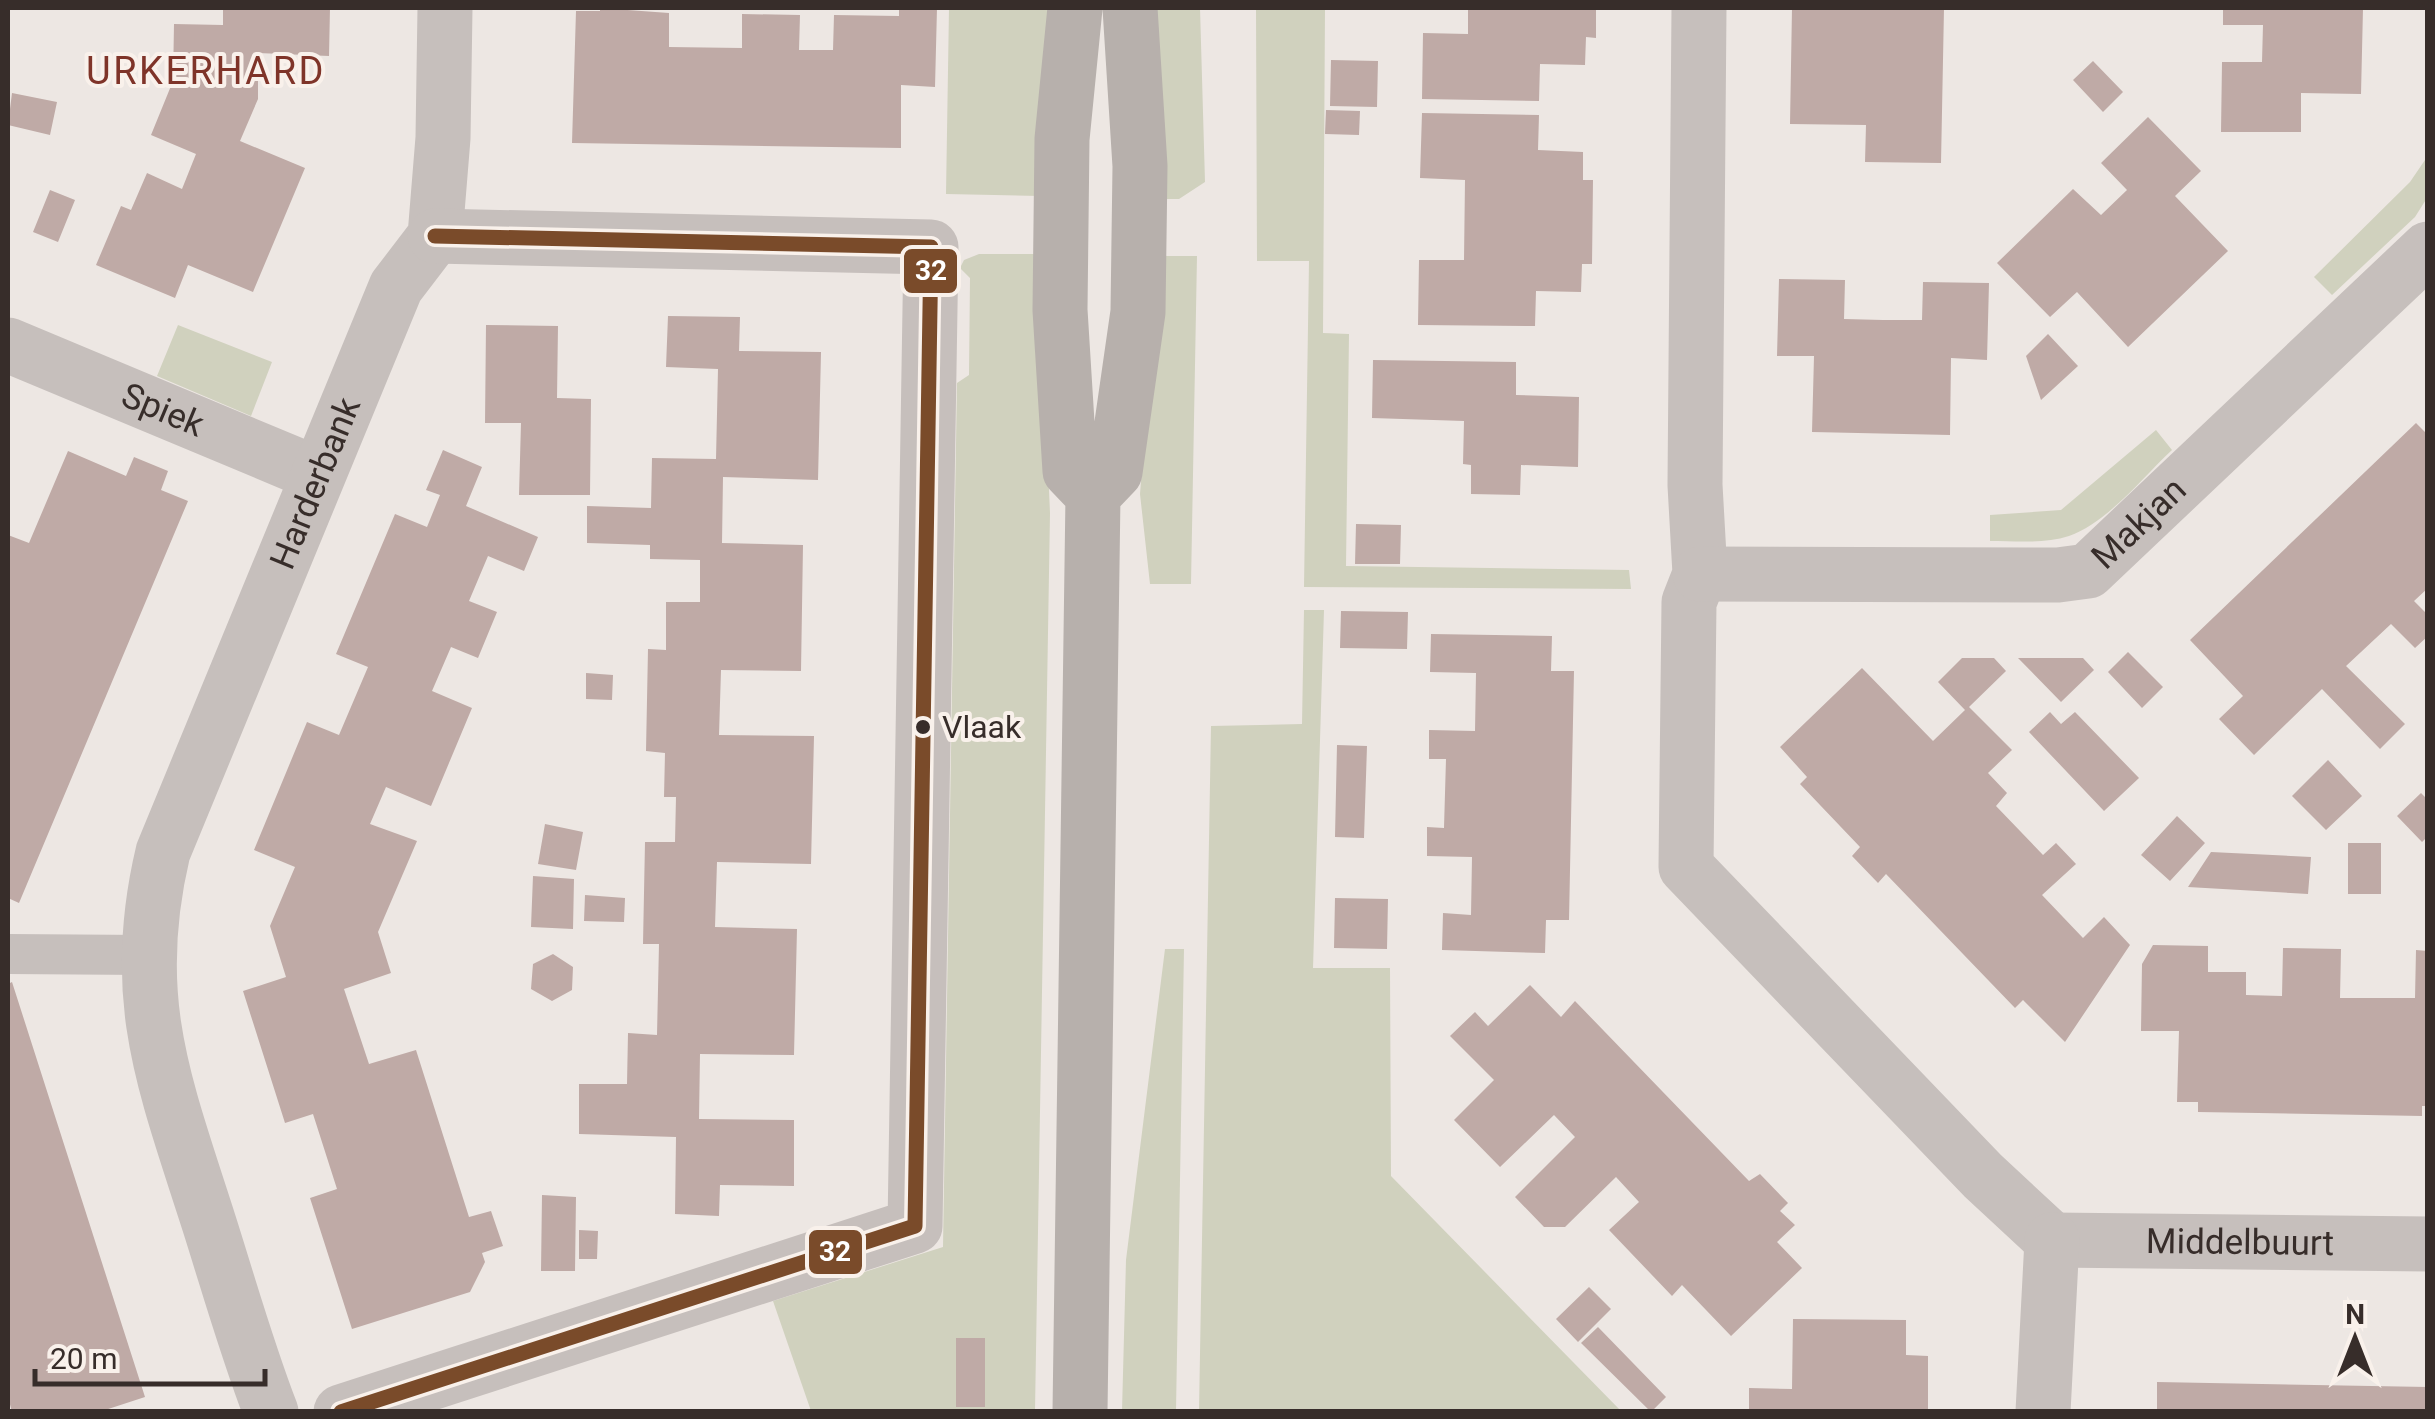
<svg xmlns="http://www.w3.org/2000/svg" width="2435" height="1419" viewBox="0 0 2435 1419" font-family="Roboto,sans-serif">
<style>
.green{fill:#d0d1be}
.building{fill:#bfaaa6}
.lines{fill:none;stroke-linecap:round;stroke-linejoin:round}
.lane{stroke:#c6bfbc;stroke-width:40}
.street{stroke:#c6bfbc;stroke-width:55}
.secondary{stroke:#b7b0ac;stroke-width:55}
.bus-1-casing{stroke:#f9f1eb;stroke-width:22}
.bus-1{stroke:#7a4b2a;stroke-width:15}
.bus-dot{fill:#372d2a;stroke:#f9f1eb;stroke-width:4}
.labels{text-anchor:middle;dominant-baseline:central;stroke-width:8;stroke-linejoin:round;paint-order:stroke}
.bus-label{font-size:32px;fill:#372d2a;stroke:#f9f1eb;text-anchor:start}
.street-label{font-size:35px;fill:#372d2a;stroke:#f9f1eb}
.neighbourhood-label{font-size:38px;letter-spacing:2.5px;fill:#7f3429;stroke:#f9f1eb}
.line-badge{stroke:#f9f1eb;stroke-width:4}
.badge-label{font-size:28px;text-anchor:middle;font-weight:bold;fill:#fff}
</style>
<rect width="100%" height="100%" fill="#ede7e3"/>
<!-- green -->
<path class="green" d="M949,8H1051L1040,196L946,194Z
M1150,8H1200L1205,182L1179,199H1160Z
M1256,8H1325L1323,333L1349,334L1346,566L1629,570L1631,589L1304,587L1309,261H1257Z
M2427,157V198L2415,217L2332,295L2314,277L2410,182Z
M979,254H1039L1050,513L1035,1411H811L773,1301L943,1247L957,383L969,375L970,278L960,268L964,260Z
M1159,256H1197L1191,584H1150L1140,494Z
M178,325L272,362L251,416L157,376Z
M2156,430L2172,450C2142,478 2108,522 2069,536C2044,544 2015,541 1990,541V515L2061,510Z
M1304,610H1324L1313,968H1390L1391,1176L1621,1411H1199L1211,726L1302,724Z
M1165,949H1184L1176,1411H1122L1126,1260Z"/>
<!-- building -->
<path class="building" d="M223,8H330L329,56L258,53V99L240,141L305,168L253,292L188,265L175,298L96,265L121,206L131,210L147,173L182,189L196,154L151,135L173,81L174,24L223,25Z
M600,8L669,13V47L742,48V14L800,15L799,50H833L834,15L899,16V8H937L935,87L901,85V148L572,143L576,11H600Z
M1468,8H1596V38L1586,37L1585,65L1540,64L1539,101L1422,99L1423,33L1468,34Z
M1792,8H1944L1941,163L1865,162L1866,125L1790,124Z
M2223,8H2363L2361,94L2301,93V132H2221L2222,62H2262L2263,25H2223Z
M1331,60L1378,61L1377,107L1330,106Z
M2093,61L2123,92L2103,112L2073,80Z
M12,93L57,102L50,135L8,125Z
M1326,110L1360,111L1359,135L1325,134Z
M1422,113L1539,115L1538,150L1583,152V180H1593L1592,264H1582L1581,292L1536,291L1535,326L1418,325L1419,260H1464L1465,180L1420,178Z
M2148,117L2201,171L2175,196L2228,251L2128,347L2077,292L2050,317L1997,263L2073,189L2101,215L2127,190L2101,163Z
M50,190L75,200L58,242L33,232Z
M1779,279L1845,280L1844,319L1883,320H1922L1923,282L1989,283L1987,360L1951,358L1950,435L1812,432L1814,356H1777Z
M668,316L740,317L739,351L821,352L818,480L723,477L722,543L803,545L801,671L721,670L719,735L814,736L811,864L717,862L715,927L797,929L794,1055L700,1054L699,1119L794,1120V1186L720,1185L719,1216L675,1214L676,1137L579,1134V1084H627L628,1033L657,1035L659,944H643L645,842H675L676,797H664L665,753L646,751L648,649L666,650V602H700V560L650,559V545L587,543V506L651,508L652,458L716,459L718,369L666,367Z
M486,325L558,326L557,398L591,399L590,495H519L521,423H485Z
M2048,334L2078,366L2041,400L2026,356Z
M1373,360L1516,362V395L1579,397L1578,467L1521,465L1520,495L1471,494V465L1463,464L1464,421L1372,418Z
M2416,423L2428,435V588L2414,601L2428,615V636L2415,648L2391,624L2346,666L2405,724L2380,749L2322,689L2254,755L2219,719L2243,696L2190,640Z
M443,450L482,467L466,506L538,537L524,571L488,556L469,601L497,612L478,658L451,647L432,691L472,708L431,806L386,787L370,824L417,841L378,932L391,973L344,989L369,1064L416,1050L469,1217L491,1211L503,1246L482,1253L485,1262L470,1292L352,1329L310,1198L337,1189L313,1114L285,1123L243,991L286,977L270,926L295,867L254,850L307,722L339,735L368,667L336,654L395,514L427,527L440,495L426,490Z
M68,451L126,476L134,457L168,471L161,490L188,501L19,903L8,898V535L29,543Z
M1356,524L1401,525L1400,564H1355Z
M1341,611L1408,612L1407,649L1340,648Z
M1431,634L1552,636L1551,671H1574L1569,920H1546L1545,953L1442,950L1443,913L1471,915L1472,857L1427,856V827L1444,828L1446,759H1429V730L1475,731L1476,673L1430,672Z
M2128,652L2163,687L2142,708L2108,672Z
M1962,658H1994L2006,671L1969,707L2012,750L1988,773L2007,793L1996,806L2043,855L2056,843L2076,864L2042,895L2083,938L2104,917L2130,945L2065,1042L2023,1000L2015,1008L1886,874L1878,883L1852,856L1860,847L1800,784L1807,777L1780,747L1862,668L1933,741L1965,710L1938,682Z
M2018,658H2083L2094,670L2061,702Z
M586,673L613,675L612,700L586,699Z
M2050,712L2061,724L2075,712L2139,778L2104,811L2029,732Z
M1337,745L1367,746L1364,838L1335,837Z
M2328,760L2362,796L2326,830L2292,796Z
M2421,793L2428,800V836L2422,842L2397,816Z
M2177,816L2205,843L2170,881L2141,855Z
M545,824L583,832L576,870L538,864Z
M2348,843H2381V894H2348Z
M2211,852L2311,857L2308,894L2188,887Z
M533,876L574,879L573,929L531,927Z
M585,895L625,898L624,922L584,921Z
M1335,898L1388,899L1387,949L1334,948Z
M2153,945L2208,946V972H2246V995L2282,996L2283,948L2341,949L2340,998H2415L2416,950L2428,951V1106H2422V1116L2198,1112V1102H2177L2179,1031H2141L2142,964Z
M553,954L573,967L572,990L552,1001L531,989L533,964Z
M12,982L145,1397L99,1412H12L8,1397V984Z
M1530,985L1561,1017L1575,1001L1749,1181L1760,1174L1788,1203L1780,1211L1795,1225L1777,1242L1802,1268L1731,1336L1682,1285L1672,1296L1609,1230L1639,1202L1616,1177L1565,1227H1544L1515,1197L1575,1137L1554,1115L1500,1167L1454,1120L1494,1080L1450,1036L1475,1012L1488,1026Z
M542,1195L576,1197L575,1271H541Z
M579,1230L598,1231L597,1259H579Z
M1589,1287L1611,1309L1578,1342L1556,1319Z
M1793,1319L1906,1320V1355L1928,1356V1412H1749V1388L1792,1389Z
M1598,1327L1666,1397L1651,1412L1581,1343Z
M956,1338H985V1407H956Z
M2157,1382L2428,1387V1412H2157Z"/>
<g class="lines">
<!-- lane -->
<path class="lane" d="M8,954L146,955"/>
<!-- street -->
<g class="street">
<path d="M1699,8L1695,485L1700,574L1689,602L1686,867L1983,1176L2052,1240"/>
<path id="s1" d="M8,345L317,474"/>
<path id="s2" d="M1700,574L2058,575L2088,571L2428,249"/>
<path id="s3" d="M2052,1240L2428,1244"/>
<path id="s4" d="M271,1412C247,1350 229,1286 209,1223C165,1085 128,999 163,852L396,287L435,236L443,138L445,8"/>
<path d="M341,1412L915,1226L931,247L435,236"/>
<path d="M2043,1412L2052,1240"/>
</g>
<!-- secondary -->
<path class="secondary" d="M1075,8L1062,139L1060,310L1070,471L1093,495
M1080,1412L1093,495L1115,472L1138,312L1140,166L1130,8"/>
<defs>
<path id="bus-1" d="M341,1412L915,1226L931,247L435,236"/>
</defs>
<!-- bus-1 casing -->
<use href="#bus-1" class="bus-1-casing"/>
<!-- bus-1 -->
<use href="#bus-1" class="bus-1"/>
</g>
<!-- markers -->
<circle class="bus-dot" cx="923" cy="727" r="9"/>
<g class="labels">
<!-- bus labels -->
<g class="bus-label">
<text x="942" y="727">Vlaak</text>
</g>
<!-- street labels -->
<g class="street-label">
<text stroke="none"><textPath href="#s1" startOffset="168">Spiek</textPath></text>
<text stroke="none"><textPath href="#s4" startOffset="978">Harderbank</textPath></text>
<text stroke="none"><textPath href="#s2" startOffset="458">Makjan</textPath></text>
<text stroke="none"><textPath href="#s3" startOffset="188">Middelbuurt</textPath></text>
</g>
<!-- neighbourhood labels -->
<g class="neighbourhood-label">
<text x="206" y="71">URKERHARD</text>
</g>
</g>
<g class="line-badge">
<rect x="902" y="247" width="57" height="48" rx="10" fill="#7a4b2a"/>
<rect x="807" y="1228" width="57" height="48" rx="10" fill="#7a4b2a"/>
</g>
<g class="badge-label">
<text x="931" y="280">32</text>
<text x="835" y="1261">32</text>
</g>
<!-- border -->
<rect width="2435" height="1419" fill="none" stroke="#372d2a" stroke-width="20"/>
<!-- north arrow -->
<g transform="translate(2355 1339)" stroke="#f9f1eb" stroke-width="8" paint-order="stroke">
<path d="M0-8L18 38L0 25L-18 38Z" fill="#372d2a"/>
<text y="-15" font-size="28" font-weight="bold" text-anchor="middle" fill="#372d2a">N</text>
</g>
<!-- scale -->
<path d="M35 1369v15h230v-15" fill="none" stroke="#372d2a" stroke-width="5"/>
<text x="50" y="1369" font-size="30" fill="#372d2a" stroke="#f9f1eb" stroke-width="8" paint-order="stroke">20 m</text>
</svg>
